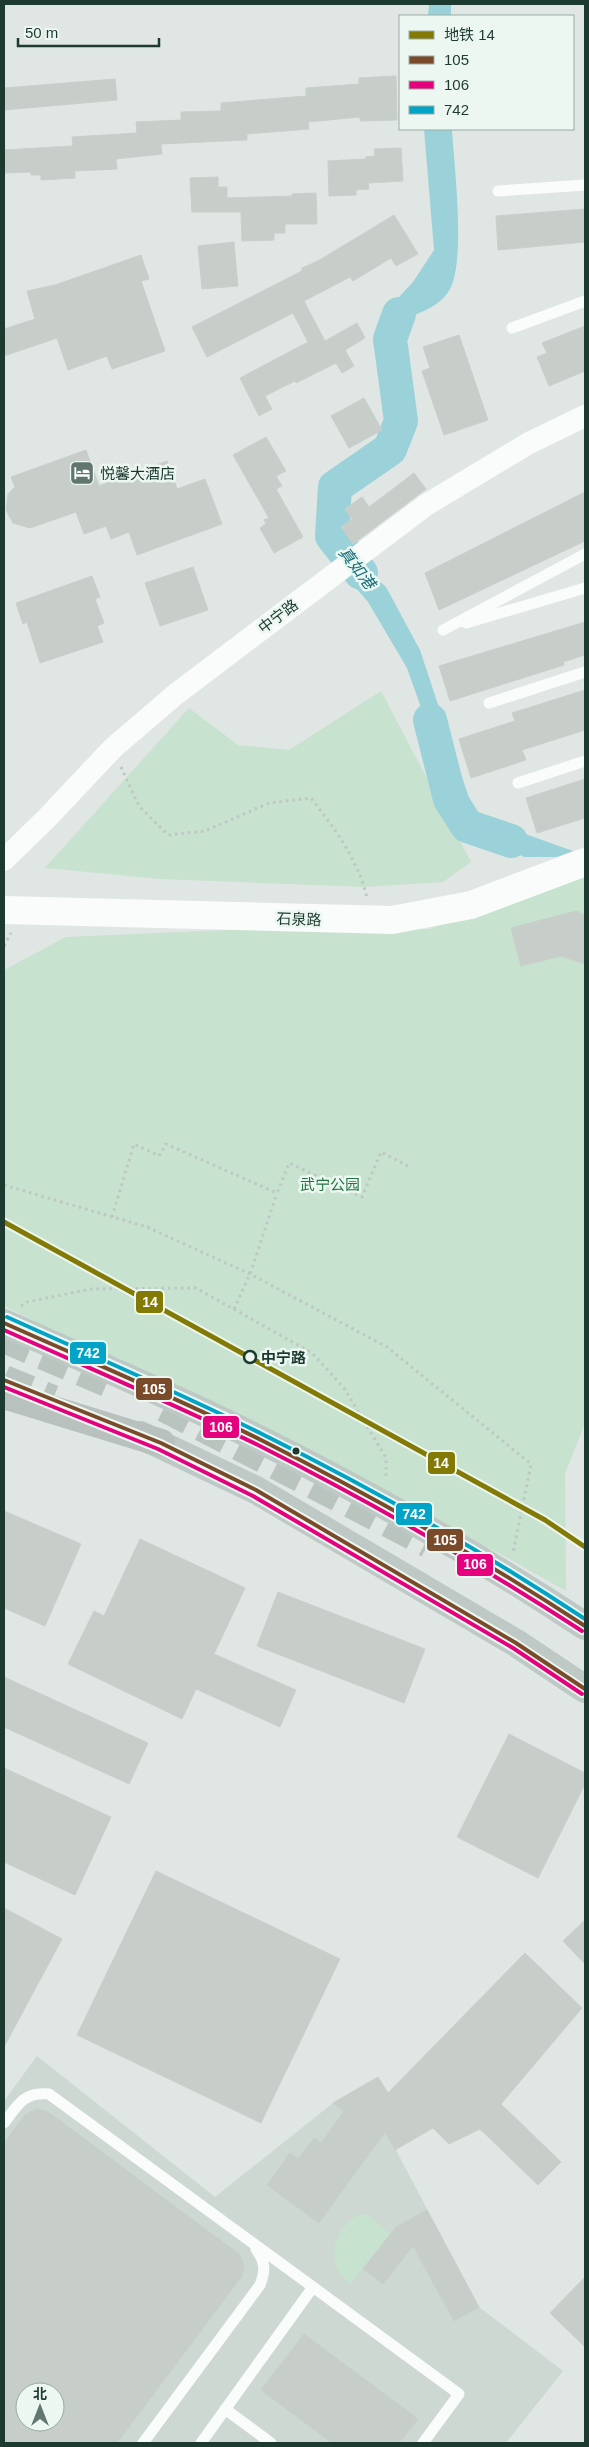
<svg xmlns="http://www.w3.org/2000/svg" width="589" height="2447" viewBox="0 0 589 2447" font-family="Arial,'Noto Sans SC',sans-serif">
<style>
.built{fill:#cdd8d3;fill-rule:evenodd}
.green{fill:#c7e2ce}
.water{fill:#9bd2d9}
.lines{fill:none;stroke-linecap:round;stroke-linejoin:round}
.river{stroke:#9bd2d9;stroke-width:34}
.building{fill:#c7ceca;stroke:#c8cfcc;fill-rule:evenodd}
.highway-tunnel{stroke:#b9c4bf;stroke-width:28;stroke-dasharray:28 14;stroke-linecap:butt}
.path{stroke:#bec7c5;stroke-width:3;stroke-dasharray:2.5 4;stroke-linecap:butt}
.lane{stroke:#fafbfb;stroke-width:11}
.street{stroke:#fafbfb;stroke-width:22}
.secondary{stroke:#fafbfb;stroke-width:28}
.primary{stroke:#bec8c5;stroke-width:28}
.highway{stroke:#b8c1be;stroke-width:28}
.bus-1-casing{stroke:#ecf7f1;stroke-width:8}
.bus-2-casing{stroke:#ecf7f1;stroke-width:8}
.bus-3-casing{stroke:#ecf7f1;stroke-width:8}
.bus-1{stroke:#7a4b2a;stroke-width:4}
.bus-2{stroke:#e5007d;stroke-width:4}
.bus-3{stroke:#01a3c6;stroke-width:4}
.metro-1-casing{stroke:#ecf7f1;stroke-width:9}
.metro-1{stroke:#827a04;stroke-width:5}
.stop-dot{fill:#ecf7f1;stroke:#1d3a31;stroke-width:2.5}
.bus-dot{fill:#1d3a31;stroke:#ecf7f1;stroke-width:2}
.labels{text-anchor:middle;dominant-baseline:central;stroke-width:5;stroke-linejoin:round;paint-order:stroke}
.poi-label{font-size:15px;fill:#1d3a31;stroke:#ecf7f1;text-anchor:start}
.street-label{font-size:15px;fill:#1d3a31;stroke:#ecf7f1}
.park-label{font-size:15px;fill:#247440;stroke:#ecf7f1}
.stop-label{font-size:15px;font-weight:bold;fill:#1d3a31;stroke:#ecf7f1;text-anchor:start}
.water-label{font-size:16px;font-style:italic;fill:#136c7a;stroke:#ecf7f1}
.line-badge{stroke:#ecf7f1;stroke-width:2}
.badge-label{font-size:14px;text-anchor:middle;font-weight:bold;fill:#fff}
</style>
<rect width="100%" height="100%" fill="#e0e6e3"/>
<!-- built -->
<path class="built" d="M37,2056L215,2197L333,2103L362,2086L479,2307L563,2371L506,2443H4V2101ZM25,2392H55V2422H25Z"/>
<!-- green -->
<path class="green" d="M381,691L471,862L443,882L365,887L160,879L45,868L189,708L238,745L289,750Z
M585,877V1423L565,1474L566,1591L504,1556L4,1306V970L66,937L228,930L429,929Z
M359,2214L368,2215L390,2234L350,2284C323,2263 333,2230 359,2214Z"/>
<!-- water -->
<path class="water" d="M429,4H451V16H428Z
M424,129H452C454,166 466,258 450,289C440,308 414,315 396,322L393,358L401,421L398,454L335,487L332,536L340,545L386,587L420,650L475,816L573,851L557,857H524L467,826L446,784L441,764L407,668L368,602L320,546L324,485L345,464L383,439L388,421L380,365L385,312L413,282L434,250Z"/>
<g class="lines">
<!-- river -->
<path class="river" d="M361,573L332,536L335,487L390,449L401,421L390,339L399,314
M430,720L450,799L467,826L511,841"/>
</g>
<!-- building -->
<path class="building" d="M396,76L397,120L360,121V117L308,122L309,129L247,134V140L161,144L162,154L116,159L117,169L75,171V178L41,180V175H31V172L4,173V150L73,146L72,137L137,133L136,122L181,120V112L221,111V103L306,96V88L359,84V78Z
M115,79L117,100L4,110V88Z
M401,148L403,181L368,183L369,189L356,190V195L329,196L328,161L366,159V157L375,156L374,149Z
M218,177V187H227V198L292,196V194L316,193L317,224H285V233H274V240L242,241L241,212H192L190,178Z
M585,209V242L498,250L496,216Z
M394,215L418,254L396,266L391,258L353,281L350,277L304,301L325,341L357,323L365,338L345,350L354,366L342,373L336,363L296,383L295,381L265,396L272,409L259,416L240,378L308,342L293,313L207,357L192,327L302,271V268L318,261Z
M234,242L238,286L202,289L198,246Z
M141,255L149,279L141,281L165,351L112,369L107,356L68,370L57,338L4,356V329L35,319L27,291L55,285Z
M585,326V371L549,386L537,357L547,353L542,343Z
M459,335L488,420L444,435L422,371L430,368L423,347Z
M364,398L382,430L349,448L331,416Z
M266,437L286,471L276,476L282,486L276,489L303,537L274,553L260,528L266,524L264,520L269,518L233,455Z
M86,450L99,486L167,461L177,489L205,479L222,524L137,555L129,532L111,539L106,526L84,534L76,512L30,528L13,523L6,510L8,494L15,487L11,477Z
M414,473L426,489L353,544L341,527L352,519L345,509L362,497L369,507Z
M585,492V541L439,610L425,573Z
M193,567L208,610L160,626L145,583Z
M92,576L100,597L95,599L104,623L97,626L103,642L40,663L27,622L23,624L16,603Z
M585,622V655L563,662L564,665L450,701L439,666Z
M585,690V730L522,750L526,760L471,778L459,739L515,721L512,713Z
M585,779V818L537,833L526,798Z
M576,911L585,915V964L561,956L521,966L511,928Z
M4,1511L81,1544L45,1626L4,1608Z
M140,1539L245,1588L214,1654L296,1690L280,1727L196,1689L182,1719L68,1664L94,1611L104,1616Z
M278,1592L425,1649L404,1703L257,1646Z
M4,1677L148,1743L129,1784L4,1727Z
M509,1734L585,1773V1784L538,1878L457,1837Z
M4,1768L111,1817L75,1895L4,1862Z
M156,1871L340,1959L261,2123L77,2035Z
M4,1908L62,1939L4,2047Z
M585,1920V1964L563,1941Z
M525,1953L582,2008L501,2104L561,2162L538,2185L480,2129L449,2144L433,2128L395,2150L385,2132L319,2223L267,2185L290,2153L298,2159L314,2138L321,2143L344,2111L333,2103L378,2077L388,2093Z
M36,2109L47,2111L239,2254L244,2265L242,2276L117,2443H4V2143L24,2116ZM25,2392H55V2422H25Z
M427,2210L479,2307L454,2321L413,2246L383,2284L363,2269L396,2227Z
M585,2277V2347L550,2313Z
M304,2334L418,2419L399,2443H332L261,2390Z"/>
<g class="lines">
<!-- highway-tunnel -->
<path class="highway-tunnel" d="M4,1339L109,1384
M4,1379L53,1399
M164,1408L428,1544"/>
<!-- path -->
<path class="path" d="M121,767L139,806L168,835L205,831L269,803L311,798C334,828 358,859 367,898
M4,946L11,933
M4,1185L147,1227L250,1274L387,1347L531,1464L513,1553
M112,1217L134,1144L159,1156L166,1144L277,1193L289,1163L362,1197L381,1152L410,1167
M21,1306L27,1302L91,1289L196,1288L312,1353L344,1388L386,1458V1480
M234,1309L250,1274L277,1193"/>
<!-- lane -->
<path class="lane" d="M498,191L585,185
M512,328L585,301
M466,623L585,588
M443,630L585,554
M489,703L585,672
M518,783L585,761
M4,2123C17,2106 24,2091 49,2094L313,2287L201,2443
M313,2287L459,2394L423,2443
M225,2409L271,2443
M143,2443L260,2285C266,2270 265,2262 256,2249"/>
<!-- street -->
<path class="street" d="M4,860L47,818L113,748L176,694L426,505L529,443L585,416"/>
<!-- secondary -->
<path class="secondary" d="M4,910L392,920L471,905L585,862"/>
<!-- primary -->
<path class="primary" d="M4,1323C102,1367 203,1409 298,1459C397,1510 493,1565 585,1626
M140,1435L256,1490L516,1643L585,1689"/>
<!-- highway -->
<path class="highway" d="M4,1395L161,1443"/>
<defs>
<path id="bus-1" d="M4,1323C91,1362 178,1398 263,1441C374,1497 481,1558 585,1626
M4,1380L161,1443L256,1490L516,1643L585,1689"/>
<path id="bus-2" d="M4,1330C89,1368 174,1404 258,1445C369,1501 477,1563 582,1631
M4,1387L158,1449L253,1496L513,1648L582,1694"/>
<path id="bus-3" d="M7,1317C93,1356 180,1393 264,1435C375,1490 482,1551 585,1619"/>
</defs>
<!-- bus-1 casing -->
<use href="#bus-1" class="bus-1-casing"/>
<!-- bus-2 casing -->
<use href="#bus-2" class="bus-2-casing"/>
<!-- bus-3 casing -->
<use href="#bus-3" class="bus-3-casing"/>
<!-- bus-1 -->
<use href="#bus-1" class="bus-1"/>
<!-- bus-2 -->
<use href="#bus-2" class="bus-2"/>
<!-- bus-3 -->
<use href="#bus-3" class="bus-3"/>
<defs>
<path id="metro-1" d="M4,1222L545,1520L585,1547"/>
</defs>
<!-- metro-1 casing -->
<use href="#metro-1" class="metro-1-casing"/>
<!-- metro-1 -->
<use href="#metro-1" class="metro-1"/>
</g>
<!-- icons -->
<defs>
<symbol id="hotel-square" viewBox="-11 -11 22 22"><rect x="-9" y="-9" width="18" height="18" rx="4" fill="#61766f" stroke="#ecf7f1"/><path d="M-6-4.5h1.5V1H6V5H4.5V3h-9V5H-6ZM-4 0a1.8 1.8 0 1 1 3.6 0ZM.5 0V-2.5h3Q6-2.5 6 0Z" fill="#fff"/></symbol>
</defs>
<g fill-rule="evenodd">
<use href="#hotel-square" x="68" y="459" width="28" height="28"/>
</g>
<!-- markers -->
<circle class="stop-dot" cx="250" cy="1357" r="6"/>
<circle class="bus-dot" cx="296" cy="1451" r="4.5"/>
<g class="labels">
<!-- poi labels -->
<g class="poi-label">
<text x="100" y="473">悦馨大酒店</text>
</g>
<!-- street labels -->
<g class="street-label">
<text transform="translate(278 616) rotate(-37)">中宁路</text>
<text transform="translate(299 919) rotate(2)">石泉路</text>
</g>
<!-- park labels -->
<g class="park-label">
<text x="330" y="1184">武宁公园</text>
</g>
<!-- stop labels -->
<g class="stop-label">
<text x="261" y="1357">中宁路</text>
</g>
<!-- water labels -->
<g class="water-label">
<text transform="translate(357 568) rotate(52)">真如港</text>
</g>
</g>
<g class="line-badge">
<rect x="135" y="1290" width="29" height="24" rx="5" fill="#827a04"/>
<rect x="69" y="1341" width="38" height="24" rx="5" fill="#01a3c6"/>
<rect x="135" y="1377" width="38" height="24" rx="5" fill="#7a4b2a"/>
<rect x="202" y="1415" width="38" height="24" rx="5" fill="#e5007d"/>
<rect x="427" y="1451" width="29" height="24" rx="5" fill="#827a04"/>
<rect x="395" y="1502" width="38" height="24" rx="5" fill="#01a3c6"/>
<rect x="426" y="1528" width="38" height="24" rx="5" fill="#7a4b2a"/>
<rect x="456" y="1553" width="38" height="24" rx="5" fill="#e5007d"/>
</g>
<g class="badge-label">
<text x="150" y="1307">14</text>
<text x="88" y="1358">742</text>
<text x="154" y="1394">105</text>
<text x="221" y="1432">106</text>
<text x="441" y="1468">14</text>
<text x="414" y="1519">742</text>
<text x="445" y="1545">105</text>
<text x="475" y="1569">106</text>
</g>
<!-- border -->
<rect width="589" height="2447" fill="none" stroke="#1d3a31" stroke-width="10"/>
<!-- legend -->
<rect x="399" y="15" width="175" height="115" fill="#ecf7f1" stroke="#99aba4"/>
<rect x="409" y="31" width="25" height="8" fill="#827a04" stroke="#99aba4"/>
<text x="444" y="40" font-size="15" fill="#1d3a31">地铁 14</text>
<rect x="409" y="56" width="25" height="8" fill="#7a4b2a" stroke="#99aba4"/>
<text x="444" y="65" font-size="15" fill="#1d3a31">105</text>
<rect x="409" y="81" width="25" height="8" fill="#e5007d" stroke="#99aba4"/>
<text x="444" y="90" font-size="15" fill="#1d3a31">106</text>
<rect x="409" y="106" width="25" height="8" fill="#01a3c6" stroke="#99aba4"/>
<text x="444" y="115" font-size="15" fill="#1d3a31">742</text>
<!-- north arrow -->
<g transform="translate(40 2407)"><circle r="24" fill="#ecf7f1" stroke="#99aba4"/>
<path d="M0-4L9 19L0 12L-9 19Z" fill="#61766f"/>
<text y="-8" font-size="14" font-weight="bold" text-anchor="middle" fill="#1d3a31">北</text>
</g>
<!-- scale -->
<path d="M18 38v8h141v-8" fill="none" stroke="#1d3a31" stroke-width="2.5"/>
<text x="25" y="38" font-size="15" fill="#1d3a31" stroke="#ecf7f1" stroke-width="4" paint-order="stroke">50 m</text>
</svg>
